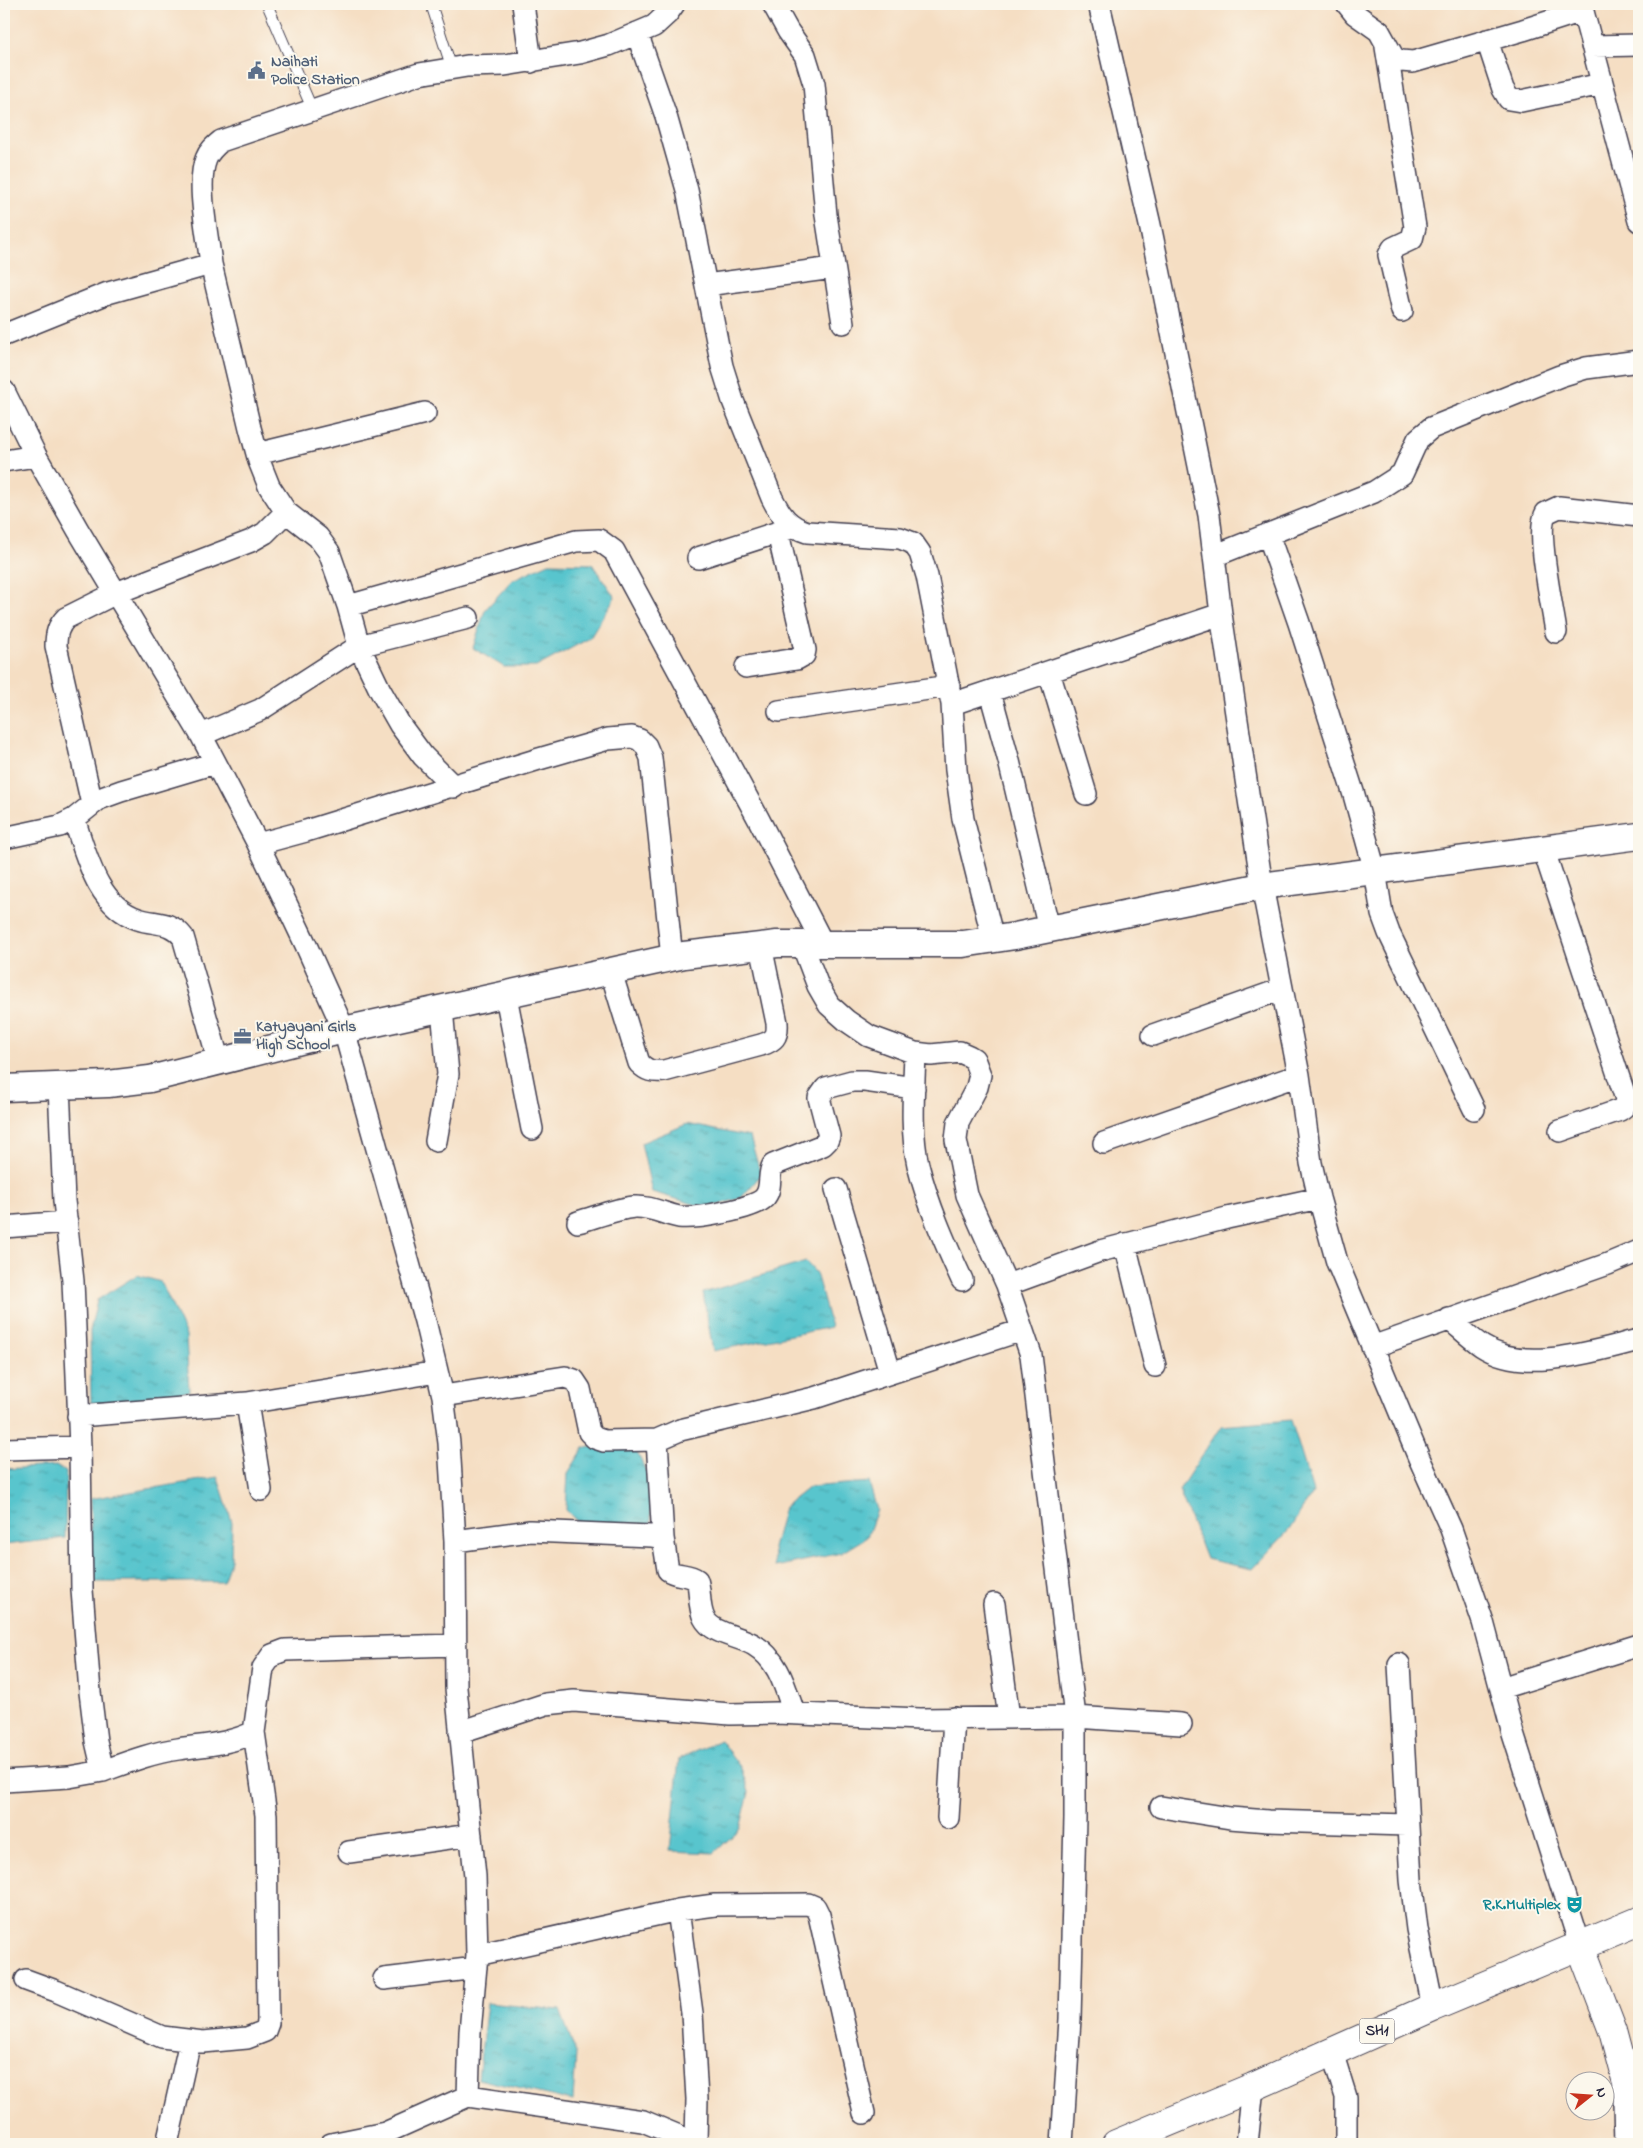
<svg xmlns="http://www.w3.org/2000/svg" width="1643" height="2148" viewBox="0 0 1643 2148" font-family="'Indie Flower',sans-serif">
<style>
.water{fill:url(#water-ripples);stroke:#3d7484}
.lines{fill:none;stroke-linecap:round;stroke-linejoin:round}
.service-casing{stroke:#423e4f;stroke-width:12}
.minor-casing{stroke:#423e4f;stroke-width:24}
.tertiary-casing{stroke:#423e4f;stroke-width:29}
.secondary-casing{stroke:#423e4f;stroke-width:30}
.primary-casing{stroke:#423e4f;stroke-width:30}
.service{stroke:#fff;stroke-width:10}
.minor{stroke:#fff;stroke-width:21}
.tertiary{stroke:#fff;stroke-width:26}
.secondary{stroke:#fff;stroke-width:28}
.primary{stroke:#fff;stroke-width:28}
.labels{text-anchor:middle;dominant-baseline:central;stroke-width:4;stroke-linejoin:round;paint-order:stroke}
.shield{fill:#fbf7ec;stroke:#636270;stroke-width:1}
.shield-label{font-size:15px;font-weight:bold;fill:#22223b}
.service-label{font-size:16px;font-weight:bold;fill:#4e5e75;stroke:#fbf7ec;text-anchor:start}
.culture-label{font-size:16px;font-weight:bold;fill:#0d838f;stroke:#fbf7ec;text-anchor:end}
</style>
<defs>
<pattern id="water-ripples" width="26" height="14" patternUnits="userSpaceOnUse" patternTransform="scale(1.25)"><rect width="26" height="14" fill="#58c5cd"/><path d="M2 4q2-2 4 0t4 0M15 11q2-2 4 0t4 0" fill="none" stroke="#48a0a8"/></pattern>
</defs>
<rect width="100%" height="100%" fill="#fbf7ec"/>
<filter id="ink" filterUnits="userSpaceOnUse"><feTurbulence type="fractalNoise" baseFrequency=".02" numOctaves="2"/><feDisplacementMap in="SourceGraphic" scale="10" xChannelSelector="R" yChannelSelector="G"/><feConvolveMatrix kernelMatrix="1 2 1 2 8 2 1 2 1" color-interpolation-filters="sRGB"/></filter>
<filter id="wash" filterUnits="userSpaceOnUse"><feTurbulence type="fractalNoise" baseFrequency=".0096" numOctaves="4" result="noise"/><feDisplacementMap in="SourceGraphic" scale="20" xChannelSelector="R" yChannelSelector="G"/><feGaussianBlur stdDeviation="1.12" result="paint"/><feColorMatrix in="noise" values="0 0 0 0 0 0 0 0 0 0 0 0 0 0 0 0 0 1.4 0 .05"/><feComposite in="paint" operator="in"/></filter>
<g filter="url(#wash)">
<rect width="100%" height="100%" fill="#f5dec3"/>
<!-- water -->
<path class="water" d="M549,563L592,564L615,597L590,638L536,667H504L473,648L485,610L512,580Z
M687,1124L750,1137L761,1175L741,1198L707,1208L652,1192L641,1143Z
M806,1262L816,1273L831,1327L713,1351L703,1293Z
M137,1275L161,1282L186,1336L189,1391L156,1400L91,1403L90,1331L97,1300Z
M1291,1420L1313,1492L1289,1530L1252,1569L1206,1559L1179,1490L1221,1426Z
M632,1442L651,1481V1531L585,1530L566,1510L568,1473L584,1448Z
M56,1466L66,1472L65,1538L4,1545V1469Z
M218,1477L232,1522L231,1560L223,1582H92L90,1499Z
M869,1482L877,1510L867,1537L841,1553L775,1567L773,1548L784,1507L809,1487Z
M720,1740L741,1768L749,1792L740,1829L714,1853L670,1851L679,1759Z
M487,2003L560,2010L576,2053L573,2101L478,2079Z"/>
</g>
<g filter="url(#ink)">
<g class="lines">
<defs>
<path id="service" d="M267,4L313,111
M431,4L452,69"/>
<path id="minor" d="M523,4L531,62
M773,4L788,31L805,55L814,84L826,215L843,323
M1099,4L1150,225L1209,515L1221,614L1262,886L1299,1075L1311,1163L1319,1198L1337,1262L1419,1458L1451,1529L1483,1622L1513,1734L1580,1945
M1347,4L1355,14L1379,31L1394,58L1401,61L1413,62L1523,30L1582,11
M1581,4L1639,221
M637,33L666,116L687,190L722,366L733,401L772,498C781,516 788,526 807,532L900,538L913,543L920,553L927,576L952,704L956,770L963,819L993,939
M1487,40L1503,89L1509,99L1521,101L1602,84
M1592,46L1639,45
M1386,47L1415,227L1412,239L1393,248L1389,255L1402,311
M211,264C208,237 196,183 206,159C209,151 215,146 221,141L419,74L467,66L505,65L580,53L609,45L654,26L667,14L674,4
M706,285L833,268
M4,335L108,293L211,264L250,428L259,461L269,486L286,512L318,537L329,552L348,606L359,646L380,690L400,725L423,756L454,787
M4,391L36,456L78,530L201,735L258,844L305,943L344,1030L425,1321L443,1396L449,1443L455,1541L456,1688L475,1876L477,1955L470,2032L468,2096
M257,454L425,413
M4,461L36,456
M1268,534L1299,623L1354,795L1375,871L1382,914L1389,933L1474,1109
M1214,556L1374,492L1402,474L1418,439L1431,428L1560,376L1586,368L1639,361
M698,558L791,528
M348,606L576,541L599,540L614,551L758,818L823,944
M1556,632C1553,609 1535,530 1546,513L1559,507L1639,516
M746,667L797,659L804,655L805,650L778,533
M1049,672L1086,794
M990,692L1009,761L1049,929
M952,704L1221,614
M779,711L949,686
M201,735L260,710L359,646L468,618
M92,804L56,646C56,634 58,626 66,618L116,593L251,541L265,533L286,512
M74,819C86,854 97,906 138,919C155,925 170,920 183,937L219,1062
M4,838L60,826L74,819L99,799L121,791L215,763
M258,844L306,831L539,759L608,739L632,737L640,740L646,746L651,758L672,958
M1543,848L1626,1099L1624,1107L1620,1110L1560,1131
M802,944L818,986L829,1005L847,1021L869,1036L915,1053L931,1055L960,1052L969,1056L974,1059L980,1075L977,1087L958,1123L956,1140L967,1195L1007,1285L1031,1355L1075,1717V1818L1070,2019L1062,2144
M611,972L639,1063C647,1071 652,1072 664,1071L761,1045C774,1041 778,1037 777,1023L761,946
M506,996L532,1129
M1153,1035L1282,989
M915,1053C914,1089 910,1129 918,1165C928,1205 945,1243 962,1280
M436,1141L448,1074L442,1009
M1104,1143L1299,1075
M836,1189L890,1372
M578,1222C596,1217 615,1209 634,1207C650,1206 664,1214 679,1217C695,1219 754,1209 764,1198C773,1189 767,1175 773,1165L823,1145L827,1141L829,1136L819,1098L826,1088L852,1081H865L914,1088
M4,1227L67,1222
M1125,1244L1155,1366
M1007,1285L1100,1251L1227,1218L1319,1198
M1449,1319C1460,1328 1470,1338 1482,1346C1525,1374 1593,1351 1639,1340
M1372,1347L1608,1264L1639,1251
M443,1396L565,1377L574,1380L580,1389L589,1432L595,1438L604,1441L657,1440
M247,1403L437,1372
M78,1416L247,1403L261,1490
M4,1449L80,1447
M663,1538L657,1440L680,1430L814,1398L1022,1330
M455,1541L530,1531L651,1536L663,1538L668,1570C677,1577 688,1573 697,1580C701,1592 698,1606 704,1618C712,1634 739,1636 754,1645C779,1660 785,1687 794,1713
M994,1604L1009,1718
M1399,1664L1411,1880L1417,1929L1433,2007
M1501,1688L1639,1645
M460,1732L546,1704L574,1701L730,1714L776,1713L920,1719L1075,1717L1181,1724
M103,1771C128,1762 151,1753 178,1749C204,1745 230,1744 254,1732L263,1668L272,1655L285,1650L454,1645
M4,1781L69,1777L103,1771L96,1741L90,1692L82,1590L80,1447L73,1281L64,1201L59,1086
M1161,1807L1230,1818L1268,1821L1407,1825
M948,1818L954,1718
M349,1852L471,1835
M678,1910L692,2013L697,2099L696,2142
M477,1955L678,1910L715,1905L808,1904L815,1907L819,1915L864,2113
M384,1979L476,1968
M26,1980L56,1991L162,2037L203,2042L247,2038L265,2031L268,2023L266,1815L254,1732
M1332,2052L1346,2097V2144
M1625,2102L1626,2144
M167,2144L190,2041
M331,2144L385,2133L468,2096L643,2121L698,2144
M1247,2144L1253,2087"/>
<path id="tertiary" d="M4,1088L108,1084L150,1079L344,1030L684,955L777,944H963L1015,936L1262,886L1639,836"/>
<path id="secondary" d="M1580,1945L1613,2031L1639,2129"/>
<path id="primary" d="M1116,2144L1253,2087L1433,2007L1639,1921"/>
</defs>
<!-- service casing -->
<use href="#service" class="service-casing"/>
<!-- minor casing -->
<use href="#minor" class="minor-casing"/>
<!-- tertiary casing -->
<use href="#tertiary" class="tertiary-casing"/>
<!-- secondary casing -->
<use href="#secondary" class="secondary-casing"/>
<!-- primary casing -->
<use href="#primary" class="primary-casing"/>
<!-- service -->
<use href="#service" class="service"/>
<!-- minor -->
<use href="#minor" class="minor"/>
<!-- tertiary -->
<use href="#tertiary" class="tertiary"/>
<!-- secondary -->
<use href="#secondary" class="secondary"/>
<!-- primary -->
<use href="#primary" class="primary"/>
</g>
</g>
<!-- icons -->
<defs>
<symbol id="civic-bare" viewBox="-9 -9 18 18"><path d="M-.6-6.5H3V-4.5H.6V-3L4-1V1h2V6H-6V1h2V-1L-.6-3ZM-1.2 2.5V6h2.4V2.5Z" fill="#5c6f8a" stroke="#fbf7ec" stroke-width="2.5" paint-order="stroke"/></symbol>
<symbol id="office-bare" viewBox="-9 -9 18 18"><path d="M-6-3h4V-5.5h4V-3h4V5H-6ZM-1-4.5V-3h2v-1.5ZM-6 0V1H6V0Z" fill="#5c6f8a" stroke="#fbf7ec" stroke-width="2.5" paint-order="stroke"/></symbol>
<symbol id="theatre-bare" viewBox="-9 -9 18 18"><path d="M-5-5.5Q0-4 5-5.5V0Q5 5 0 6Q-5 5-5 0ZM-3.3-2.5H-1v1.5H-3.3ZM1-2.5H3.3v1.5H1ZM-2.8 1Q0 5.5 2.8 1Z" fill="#0f9aa8" stroke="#fbf7ec" stroke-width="2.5" paint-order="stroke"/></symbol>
</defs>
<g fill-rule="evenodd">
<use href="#civic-bare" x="244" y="58" width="25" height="25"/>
<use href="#office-bare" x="230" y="1024" width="25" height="25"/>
<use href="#theatre-bare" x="1562" y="1892" width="25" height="25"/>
</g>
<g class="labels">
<!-- shield labels -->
<rect class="shield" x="1359.5" y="2018.5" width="35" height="25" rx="4"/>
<g class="shield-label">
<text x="1377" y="2031">SH1</text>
</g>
<!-- service labels -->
<g class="service-label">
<text x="271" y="62">Naihati<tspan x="271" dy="18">Police Station</tspan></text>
<text x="256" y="1027">Katyayani Girls<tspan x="256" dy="18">High School</tspan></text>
</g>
<!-- culture labels -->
<g class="culture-label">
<text x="1561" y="1905">R.K.Multiplex</text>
</g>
</g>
<!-- margin -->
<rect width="1643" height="2148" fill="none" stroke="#fbf7ec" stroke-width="20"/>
<!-- north arrow -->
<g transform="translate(1590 2096) rotate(73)"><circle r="24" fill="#fbf7ec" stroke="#a4a2a5"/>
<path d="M0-4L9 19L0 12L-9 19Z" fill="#c8321e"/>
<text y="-8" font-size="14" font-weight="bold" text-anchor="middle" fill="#22223b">N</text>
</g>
</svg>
